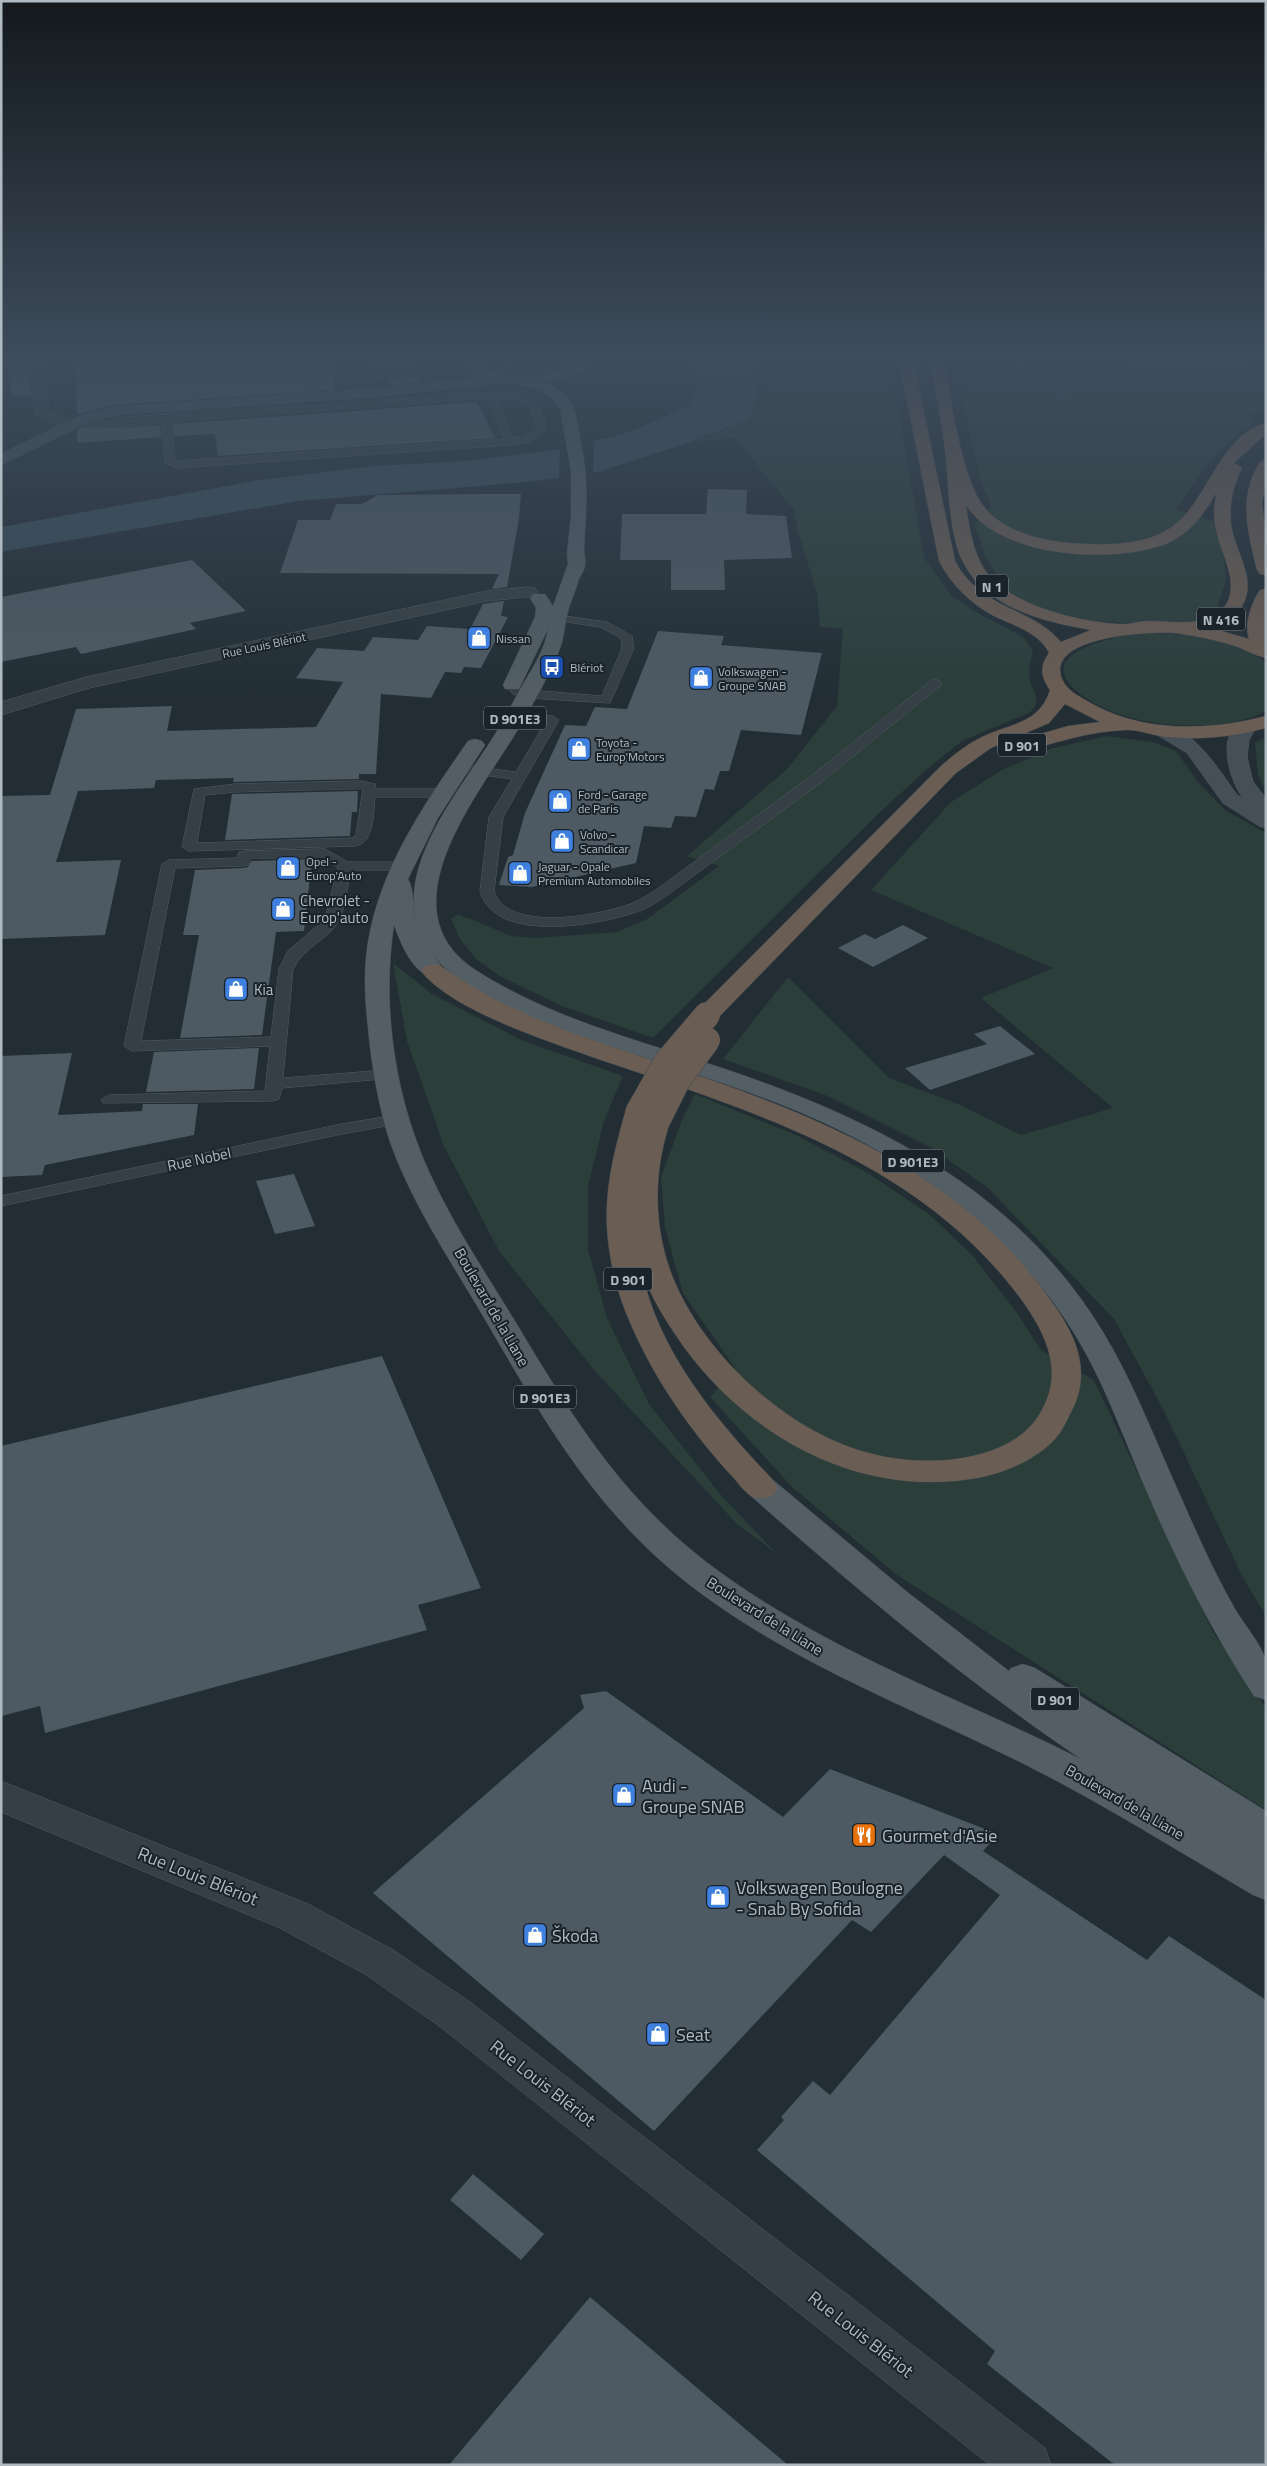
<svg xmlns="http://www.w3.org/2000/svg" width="1267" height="2466" viewBox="0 0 1267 2466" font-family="'Titillium Web',sans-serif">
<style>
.green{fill:#2b3e3a}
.water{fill:#374c59}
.pier{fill:#222d34}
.building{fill:#4e5a63}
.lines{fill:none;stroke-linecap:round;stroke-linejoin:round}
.lane-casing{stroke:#535c63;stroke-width:1}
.street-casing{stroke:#535c63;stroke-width:1}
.secondary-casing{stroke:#535c63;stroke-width:1}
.primary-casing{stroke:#3f474f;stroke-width:1}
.highway-casing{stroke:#404950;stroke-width:1}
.lane{fill:#353f45;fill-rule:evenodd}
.street{fill:#353f45;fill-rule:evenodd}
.secondary{fill:#444f58;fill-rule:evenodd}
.primary{fill:#535e65;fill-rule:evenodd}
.highway{fill:#6a5d53;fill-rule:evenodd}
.highway-bridge-casing{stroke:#404950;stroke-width:27;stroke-linecap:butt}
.highway-bridge{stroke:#6a5d53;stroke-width:26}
.labels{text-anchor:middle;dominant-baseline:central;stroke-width:4;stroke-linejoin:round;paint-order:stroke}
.far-poi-label{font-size:12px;fill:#b0bac2;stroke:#1b232a;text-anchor:start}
.far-street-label{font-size:12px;fill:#b0bac2;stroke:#1b232a}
.shield{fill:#1b232a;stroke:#838d94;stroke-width:1}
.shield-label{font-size:14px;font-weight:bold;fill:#b0bac2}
.poi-label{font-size:15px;fill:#b0bac2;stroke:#1b232a;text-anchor:start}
.street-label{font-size:15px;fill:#b0bac2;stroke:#1b232a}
.near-poi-label{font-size:18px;fill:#b0bac2;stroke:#1b232a;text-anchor:start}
.near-street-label{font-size:18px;fill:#b0bac2;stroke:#1b232a}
</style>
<rect width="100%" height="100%" fill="#222d34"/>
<!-- green -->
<path class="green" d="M492,355H563L570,362C562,383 503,377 487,368L484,361Z
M756,355H889L924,558L951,595L974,611L1023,637L1033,650C1031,659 1028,668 1029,677C1032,692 1044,699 1029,713L962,741L927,769L879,813L653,1038L562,1006L501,977L476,959L460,939L451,919L458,914L512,936L535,938L617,932L647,919L719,866L687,856L787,769L837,706L843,629L820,627L817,593L798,532L794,510L735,438L690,442L725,430L756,400Z
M953,355H1266V410L1248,416L1253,423C1219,448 1197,475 1176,510L1213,521L1223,553L1226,579L1216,612L1197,621L1125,623L1095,621L1052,612L1014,597L986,559L975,525L991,506L979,475Z
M1143,633C1185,633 1229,638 1266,662V711C1219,736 1122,728 1080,694C1028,653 1115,636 1143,633Z
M1106,736L1153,742L1176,751L1198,782L1225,810L1266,833V1616L1242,1576L1165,1413L1114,1319L988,1188L930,1147L825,1095L723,1059L788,977L889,1078L958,1104L1021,1135L1113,1108L981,998L1053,968L871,890L951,802L1002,770L1050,749Z
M1266,737V793L1258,774L1255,743Z
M393,963L432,994L521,1040L623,1076L604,1121L588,1186V1249L607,1318L649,1404L720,1494L776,1553L737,1524L594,1370L499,1251L444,1146L407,1041Z
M695,1094L796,1135L868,1173L930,1215L973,1256L1017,1313L1041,1350L1094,1380L1213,1632L1266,1708V1810L897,1575L792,1487L710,1397L735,1368L683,1293L665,1228L661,1177L682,1120Z"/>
<!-- water -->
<path class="water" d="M687,355H756V400L748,419L690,442L598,472L527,482L299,501L1,552V527L260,480L374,466L465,461L556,450L611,437L632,431L688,406L698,388V377Z"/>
<!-- pier -->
<path class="pier" d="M594,439L593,473L559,478L560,447Z"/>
<!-- building -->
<path class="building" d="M375,355H403L408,367L382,370Z
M337,357L333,390L114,405L77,415L75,363L154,362L152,366L260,363L261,359Z
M28,361L31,395L13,396L8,375L9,362Z
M416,376L420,382L390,385L387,380Z
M332,402L108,419L115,417Z
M477,402L495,438L218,456L215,434L174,436L173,424Z
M160,425L161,437L77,443V430L83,427L116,428Z
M708,489L747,490L746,514L786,516L792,558L724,560L725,590H671V560H620L622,514H706Z
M482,494H521L519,519L507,587L492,589L499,574L280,573L298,520H330L336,504H362L378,495Z
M192,560L246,611L190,623L196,629L81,654L76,647L1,662V597Z
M504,601L501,616L508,617L481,668L464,667L461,673L445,672L431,698L381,694L376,774H359V779L233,782L234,778L156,780L154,788L78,791L56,862L121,860L105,935L1,939V796L50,795L76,709L172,706L167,731L316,727L343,682L296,678L317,648L364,651L373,637L418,640L427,626L470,629L483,604Z
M658,631L724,636L721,645L822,653L801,735L741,730L729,771H720L714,790L705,789L696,817L675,816L671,828L644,826L636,863L532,887L499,885L508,857L513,855L525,813L565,725L586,726L595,707L627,709Z
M358,791L357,812H352L350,836L225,840L232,794Z
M312,859L304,931L276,932L262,1035L180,1038L199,935H183L195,870L243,868L248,867L251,861Z
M903,925L928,938L873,967L838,948L865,934L875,939Z
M1000,1026L1035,1054L930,1090L905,1068L987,1044L974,1034Z
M259,1048L254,1089L146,1092L154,1052Z
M72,1053L58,1115L142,1111L143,1104H198L194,1135L45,1165L42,1175L1,1177V1056Z
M294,1174L315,1226L275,1234L256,1181Z
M382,1356L481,1588L418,1605L427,1630L45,1733L40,1706L1,1716V1446Z
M606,1691L783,1817L830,1769L998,1834L983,1851L1147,1960L1169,1936L1266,2000V2465H1115L987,2364L995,2351L757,2150L784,2120L781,2117L813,2081L830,2095L1000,1895L944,1855L871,1932L852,1920L654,2131L373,1893L584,1708L580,1695Z
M473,2174L544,2234L521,2260L450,2200Z
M590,2297L788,2465H449Z"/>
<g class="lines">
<defs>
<path id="lane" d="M363,355H371L378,372L411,369L405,355H413L420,371L416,374L385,378L371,376Z
M1236,355H1244L1243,364L1240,367C1199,376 1092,363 1066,397L1072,408L1086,418L1081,421L1065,412L1056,397C1059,393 1062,388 1066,385C1098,364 1195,364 1235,362Z
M490,392H511L531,397L541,411L547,429L529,442L510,445L177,468L165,463L162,423C143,424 87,432 74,421L79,418L106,421ZM511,398L525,401L531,411L537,428L524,437L513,438L496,399ZM487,399L504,439L175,461L171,422Z
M558,615L607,622L632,636L634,648L610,703L528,698L513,694L505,686L511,682L529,690L602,696L622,648L621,638L600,627L554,620V616Z
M936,679L942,683L940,686L820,783L666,896C658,901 651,906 642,910C605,924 495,946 480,891L489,817L512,779L468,773L456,764L462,760L476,767L516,772L545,723L512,719L510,716L512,713L553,716L559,720L503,817L494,891C507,934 603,915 633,903C641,900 648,894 656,890L810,777L932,680Z
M361,781L375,784L376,789H442L449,793L442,797H375C373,813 375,841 356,846L189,851L182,847L194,789L235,784ZM363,789L356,835L352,838L197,843L205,795L235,792Z
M325,849L348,862H403L410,866L403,870H351C347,886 346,906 339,920C329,940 304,946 293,969L283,1078L387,1070L395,1075L393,1078L282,1088L279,1099L273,1101L103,1103L101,1100L109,1095L265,1091L270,1046L132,1051L124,1046L162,864L169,860L237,858L239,852L244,851ZM322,857L338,867L325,919L288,951L279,969L271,1037L141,1041L175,868L243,866L248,865L250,859Z
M397,1115L403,1117L405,1120L403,1123L342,1134L1,1206V1196L342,1124Z"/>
<path id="street" d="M32,355H46L44,367L49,411L76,422L78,425L76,428H66L37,416L35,413L30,367Z
M529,587L535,588L538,592L535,596L487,601L89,688L1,715V702L86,677L487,591Z
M1,1781L308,1904L393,1950L470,2002L1045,2448L1051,2465H990L442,2028L365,1974L280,1928L1,1812Z"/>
<path id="secondary" d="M505,375L510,376L512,379L510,382L371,397L115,415L84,424L1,465V454L74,418L114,407L371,389Z
M1246,721L1253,723L1256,727L1249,740L1247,757L1253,782L1266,798V828L1259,826L1223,803L1187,753L1156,734L1153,730L1156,726C1188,718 1221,773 1237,795L1243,798C1229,780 1214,729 1246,721Z"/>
<path id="primary" d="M473,355H487L480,364C498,383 554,379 574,363L569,355H583L588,364L578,374L545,383C578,396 576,418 582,449C589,483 586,514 584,548C584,554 586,560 585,566C584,572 579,577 578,582C575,593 569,605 567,616C564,628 564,639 559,651C548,678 532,706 517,731C480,793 383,908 474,969C549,1018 641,1041 725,1069C876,1120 1017,1190 1103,1332C1134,1383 1155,1440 1180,1495C1197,1534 1214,1572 1235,1609C1244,1624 1257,1639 1264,1655C1267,1667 1266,1686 1266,1700L1254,1696C1213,1633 1179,1567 1150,1499C1126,1445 1107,1388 1077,1338C1026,1252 944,1186 857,1139C776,1096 685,1072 598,1042C559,1029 521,1014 485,994C474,988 462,982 452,974C437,962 423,944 417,925C398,859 465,784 497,731C506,716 514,700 523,684C533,667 545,649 548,629L519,689H505L503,685L535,617L536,608L530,598L533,594H545L553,606L568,564L567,554L571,515V471L560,408L553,399L541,391L518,384L487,380L475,375L466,364Z
M475,739L482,741L485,745L438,818L408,879C415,890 412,909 416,921C421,942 433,954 445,971L441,976C415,982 401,944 394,925C381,1010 396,1103 433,1180C457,1231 489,1278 518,1326C577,1425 628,1507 724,1575C834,1654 961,1699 1081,1759C964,1680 856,1589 751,1496L746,1488L751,1480L762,1477L773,1480L906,1591L1009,1671L1011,1668L1023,1664L1035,1668L1266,1811V1900L1253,1895C1178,1851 1105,1805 1028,1766C917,1710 800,1667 699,1592C601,1519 550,1431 490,1328C455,1267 414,1209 390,1142C380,1111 374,1079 370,1047C367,1018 363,988 366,958C374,876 422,807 468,741Z"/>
<path id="highway" d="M898,355H912L955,561C982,611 1031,606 1061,642L1091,630C1040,621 977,606 958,550C949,522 949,490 946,460C943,425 935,390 929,355H943C950,393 961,479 985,508C1008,536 1056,544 1090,544C1120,545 1153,543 1177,523C1207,498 1223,433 1266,423V434L1234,463L1242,468C1233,486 1229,505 1231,524C1235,554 1260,581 1240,609C1232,619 1223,625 1211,628L1249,639C1244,625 1251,603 1260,590L1266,589V658C1256,656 1247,651 1238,647C1217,640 1196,636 1175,633C1151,631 1041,636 1063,681C1068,691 1080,697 1089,702C1142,733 1208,731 1266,716V728C1233,737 1201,740 1167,737C1154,736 1138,729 1126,730C1088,731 1053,744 1017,753L1010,751L1007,747L1010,743L1068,726L1100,722L1065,704L1049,723L991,748L956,773L716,1020L707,1022L698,1020L695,1015L698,1010L942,765C954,755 966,745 980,738C1009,723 1039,725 1050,690C1041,677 1039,667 1049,653C1039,632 1012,625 992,615C969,602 951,584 939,561ZM1217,492C1214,504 1213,517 1216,529C1220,553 1239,579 1227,603C1212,629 1174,621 1149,621C1139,621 1129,625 1119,624C1082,622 1024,608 995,582C974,562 970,532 966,505C999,558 1115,565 1168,543C1191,533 1205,512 1217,492Z
M1266,459V480L1262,503L1266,537V575L1260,574L1257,570C1248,533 1237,495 1261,461Z
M433,964L441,966C506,1013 580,1036 655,1061C806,1111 961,1168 1054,1305C1078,1339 1092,1375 1070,1414C1066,1422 1062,1431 1056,1438C1033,1463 997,1476 964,1480C853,1494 748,1435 684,1347C667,1323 650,1297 641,1268C658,1352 716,1420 773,1480L778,1488L773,1496C766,1498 759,1500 751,1496C744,1492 737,1481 730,1474C689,1429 653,1377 629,1320C618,1295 611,1267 608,1240C603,1196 613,1155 625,1113L629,1108L638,1105L647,1108L651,1113L658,1111L667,1114L671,1119C656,1163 653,1208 665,1254C688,1341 782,1431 869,1453C894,1460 922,1462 948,1460C986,1456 1027,1443 1044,1406C1063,1367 1044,1331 1021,1299C920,1162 756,1112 601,1060C553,1043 452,1011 421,971L425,966Z"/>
</defs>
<!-- lane casing -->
<use href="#lane" class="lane-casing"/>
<!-- street casing -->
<use href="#street" class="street-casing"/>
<!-- secondary casing -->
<use href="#secondary" class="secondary-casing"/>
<!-- primary casing -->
<use href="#primary" class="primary-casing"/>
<!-- highway casing -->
<use href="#highway" class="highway-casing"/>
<!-- lane -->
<use href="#lane" class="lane"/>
<!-- street -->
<use href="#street" class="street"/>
<!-- secondary -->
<use href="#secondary" class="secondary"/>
<!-- primary -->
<use href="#primary" class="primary"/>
<!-- highway -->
<use href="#highway" class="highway"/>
<defs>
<path id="highway-bridge" d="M638,1113L667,1062L707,1015
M658,1119L677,1081L707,1040"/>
</defs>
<!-- highway-bridge casing -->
<use href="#highway-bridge" class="highway-bridge-casing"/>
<!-- highway-bridge -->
<use href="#highway-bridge" class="highway-bridge"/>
</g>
<!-- sky -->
<linearGradient id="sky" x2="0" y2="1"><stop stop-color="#13191d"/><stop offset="0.51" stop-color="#3e4c5c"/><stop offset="1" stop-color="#3e4c5c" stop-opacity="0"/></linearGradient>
<rect width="1267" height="700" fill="url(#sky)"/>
<!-- icons -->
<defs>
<symbol id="shop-square" viewBox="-11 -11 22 22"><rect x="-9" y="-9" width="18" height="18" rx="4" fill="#3f7fe0" stroke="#1b232a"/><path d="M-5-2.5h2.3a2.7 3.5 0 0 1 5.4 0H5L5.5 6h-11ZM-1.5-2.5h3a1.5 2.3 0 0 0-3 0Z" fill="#fff"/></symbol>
<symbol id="bus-square" viewBox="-11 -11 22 22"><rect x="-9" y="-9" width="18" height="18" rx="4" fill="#1a4fb4" stroke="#1b232a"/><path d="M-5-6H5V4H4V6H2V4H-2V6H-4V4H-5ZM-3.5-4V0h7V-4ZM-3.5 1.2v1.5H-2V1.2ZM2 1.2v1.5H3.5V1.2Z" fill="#fff"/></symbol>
<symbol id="restaurant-square" viewBox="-11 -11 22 22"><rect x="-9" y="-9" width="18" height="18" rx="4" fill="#e8710a" stroke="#1b232a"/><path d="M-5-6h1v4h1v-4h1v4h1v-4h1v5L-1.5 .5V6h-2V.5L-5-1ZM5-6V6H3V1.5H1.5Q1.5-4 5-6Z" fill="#fff"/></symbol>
</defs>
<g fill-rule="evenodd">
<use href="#shop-square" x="465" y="624" width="28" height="28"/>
<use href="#bus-square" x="538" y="653" width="28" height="28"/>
<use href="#shop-square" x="687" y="664" width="28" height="28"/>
<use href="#shop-square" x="565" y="735" width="28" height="28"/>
<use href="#shop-square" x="546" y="787" width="28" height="28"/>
<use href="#shop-square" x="548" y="827" width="28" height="28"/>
<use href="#shop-square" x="274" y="854" width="28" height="28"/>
<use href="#shop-square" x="506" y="859" width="28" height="28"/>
<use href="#shop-square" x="269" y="895" width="28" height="28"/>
<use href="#shop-square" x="222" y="975" width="28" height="28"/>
<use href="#shop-square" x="610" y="1781" width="28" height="28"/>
<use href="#restaurant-square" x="850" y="1821" width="28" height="28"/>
<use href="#shop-square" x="704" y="1883" width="28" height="28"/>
<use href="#shop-square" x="521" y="1921" width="28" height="28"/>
<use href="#shop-square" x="644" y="2020" width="28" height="28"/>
</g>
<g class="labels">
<!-- far-poi labels -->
<g class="far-poi-label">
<text x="496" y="638">Nissan</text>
<text x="570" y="667">Blériot</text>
<text x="718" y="671">Volkswagen -<tspan x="718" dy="14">Groupe SNAB</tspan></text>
<text x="596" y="742">Toyota -<tspan x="596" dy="14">Europ'Motors</tspan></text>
<text x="578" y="794">Ford - Garage<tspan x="578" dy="14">de Paris</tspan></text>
<text x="580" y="834">Volvo -<tspan x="580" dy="14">Scandicar</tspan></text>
<text x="306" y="861">Opel -<tspan x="306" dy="14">Europ'Auto</tspan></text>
<text x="538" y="866">Jaguar - Opale<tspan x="538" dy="14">Premium Automobiles</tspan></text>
</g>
<!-- far-street labels -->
<g class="far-street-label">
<text transform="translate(264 645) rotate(-12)">Rue Louis Blériot</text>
</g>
<!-- shield labels -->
<g class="shield">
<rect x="976" y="574.5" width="32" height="23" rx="4"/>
<rect x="1197" y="607.5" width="48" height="23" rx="4"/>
<rect x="484" y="706.5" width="62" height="23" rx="4"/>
<rect x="998" y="733.5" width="48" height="23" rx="4"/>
<rect x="882" y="1149.5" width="62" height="23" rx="4"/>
<rect x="604" y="1267.5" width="48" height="23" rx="4"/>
<rect x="514" y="1385.5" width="62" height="23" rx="4"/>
<rect x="1031" y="1687.5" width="48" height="23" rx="4"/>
</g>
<g class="shield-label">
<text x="992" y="586">N 1</text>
<text x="1221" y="619">N 416</text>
<text x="515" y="718">D 901E3</text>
<text x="1022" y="745">D 901</text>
<text x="913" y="1161">D 901E3</text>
<text x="628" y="1279">D 901</text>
<text x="545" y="1397">D 901E3</text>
<text x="1055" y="1699">D 901</text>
</g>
<!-- poi labels -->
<g class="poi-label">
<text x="300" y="900">Chevrolet -<tspan x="300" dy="17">Europ'auto</tspan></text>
<text x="254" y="989">Kia</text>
</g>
<!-- street labels -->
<g class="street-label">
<text transform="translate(199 1159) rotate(-12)">Rue Nobel</text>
<text transform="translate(492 1307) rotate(60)">Boulevard de la Liane</text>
<text transform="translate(765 1616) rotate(32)">Boulevard de la Liane</text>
<text transform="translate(1125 1802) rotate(30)">Boulevard de la Liane</text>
</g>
<!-- near-poi labels -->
<g class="near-poi-label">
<text x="642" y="1785">Audi -<tspan x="642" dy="21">Groupe SNAB</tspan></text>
<text x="882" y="1835">Gourmet d'Asie</text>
<text x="736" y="1887">Volkswagen Boulogne<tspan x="736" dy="21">- Snab By Sofida</tspan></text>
<text x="552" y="1935">Škoda</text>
<text x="676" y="2034">Seat</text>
</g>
<!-- near-street labels -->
<g class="near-street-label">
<text transform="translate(198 1876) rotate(22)">Rue Louis Blériot</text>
<text transform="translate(543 2083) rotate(38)">Rue Louis Blériot</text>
<text transform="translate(861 2334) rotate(38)">Rue Louis Blériot</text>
</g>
</g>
<!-- border -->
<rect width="1267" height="2466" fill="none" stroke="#b0bac2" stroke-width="5"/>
</svg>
